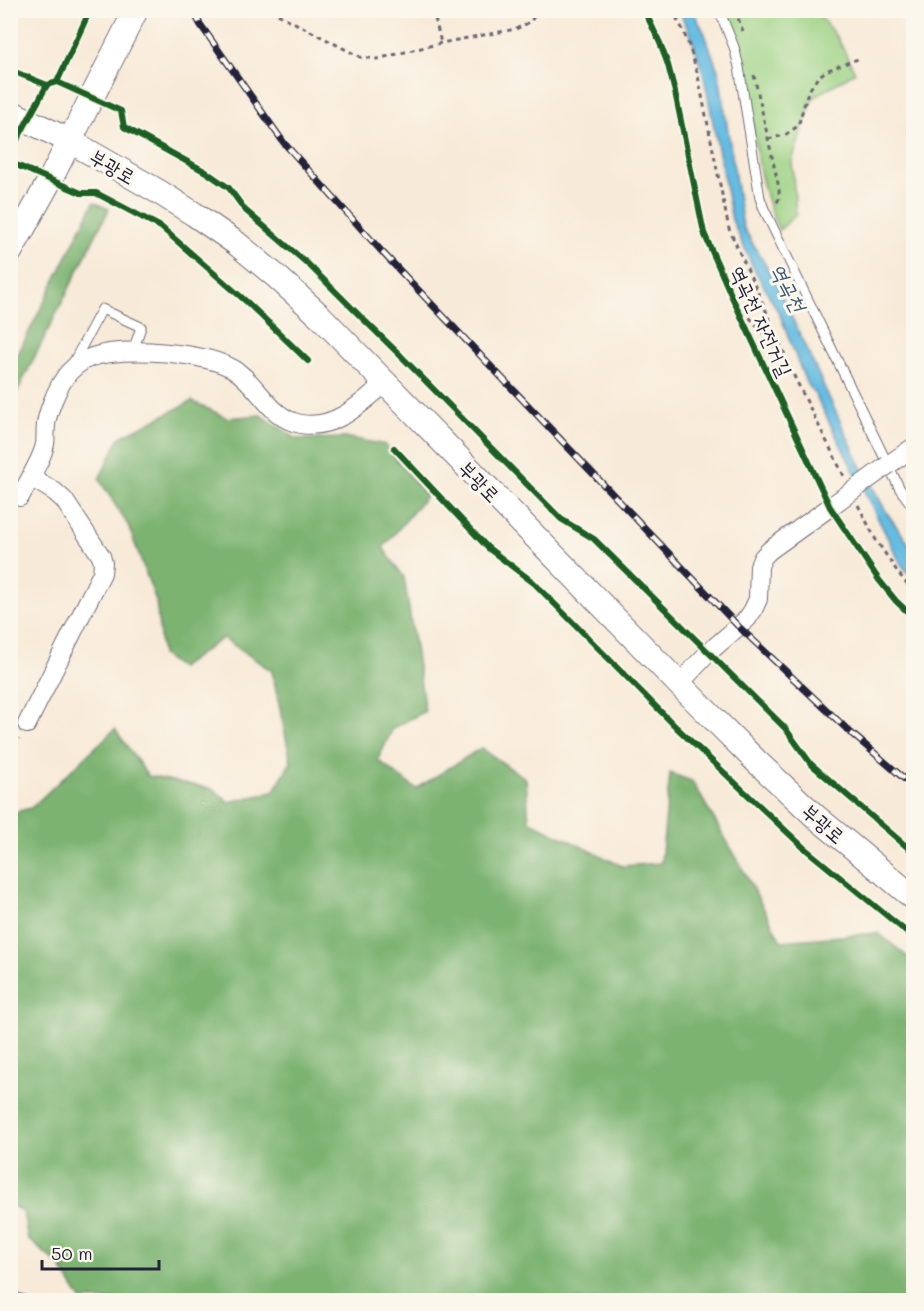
<svg xmlns="http://www.w3.org/2000/svg" width="924" height="1311" viewBox="0 0 924 1311" font-family="Mali,'Poor Story',sans-serif">
<style>
.green{fill:#9bd183;stroke:#5e7a5f;stroke-width:1.5}
.forest{fill:#7cb371;stroke:#4f6a56;stroke-width:1.5}
.water{fill:#65bce2;stroke:#446f8e;stroke-width:1.5}
.lines{fill:none;stroke-linecap:round;stroke-linejoin:round}
.lane-casing{stroke:#6d6872;stroke-width:11}
.street-casing{stroke:#6d6872;stroke-width:20}
.secondary-casing{stroke:#6d6872;stroke-width:26}
.path{stroke:#6d6872;stroke-width:3;stroke-dasharray:4.5 4.5;stroke-linecap:butt}
.lane{stroke:#fff;stroke-width:9}
.street{stroke:#fff;stroke-width:18}
.secondary{stroke:#fff;stroke-width:24}
.rail-casing{stroke:#22223b;stroke-width:7}
.rail{stroke:#fbf7ec;stroke-width:4.5;stroke-dasharray:14;stroke-linecap:butt}
.street-bridge-casing{stroke:#6d6872;stroke-width:20;stroke-linecap:butt}
.street-bridge{stroke:#fff;stroke-width:18}
.cycleway-casing{stroke:#fbf7ec;stroke-width:10}
.cycleway{stroke:#1b5e20;stroke-width:6}
.labels{text-anchor:middle;dominant-baseline:central;stroke-width:6;stroke-linejoin:round;paint-order:stroke}
.street-label{font-size:20px;fill:#22223b;stroke:#fbf7ec}
.water-label{font-size:21px;font-style:italic;fill:#395875;stroke:#fbf7ec}
</style>
<rect width="100%" height="100%" fill="#fbf7ec"/>
<filter id="ink" filterUnits="userSpaceOnUse"><feTurbulence type="fractalNoise" baseFrequency=".0167" numOctaves="2"/><feDisplacementMap in="SourceGraphic" scale="12" xChannelSelector="R" yChannelSelector="G"/><feConvolveMatrix kernelMatrix="1 2 1 2 8 2 1 2 1" color-interpolation-filters="sRGB"/></filter>
<filter id="wash" filterUnits="userSpaceOnUse"><feTurbulence type="fractalNoise" baseFrequency=".008" numOctaves="4" result="noise"/><feDisplacementMap in="SourceGraphic" scale="24" xChannelSelector="R" yChannelSelector="G"/><feGaussianBlur stdDeviation="1.35" result="paint"/><feColorMatrix in="noise" values="0 0 0 0 0 0 0 0 0 0 0 0 0 0 0 0 0 1.4 0 .05"/><feComposite in="paint" operator="in"/></filter>
<g filter="url(#wash)">
<rect width="100%" height="100%" fill="#f8ead8"/>
<!-- green -->
<path class="green" d="M725,11H816L838,39L855,72L813,98L792,161L796,215L779,230C751,173 756,106 739,45C735,33 729,22 725,11Z"/>
<!-- forest -->
<path class="forest" d="M94,202L109,209L11,404V368Z
M192,401L227,418L261,415L297,439L350,438L385,445L426,496L383,548L404,577L425,711L393,728L378,760L416,789L481,748L526,779L529,821L622,866L661,863L670,773L692,781L739,862L781,941L878,933L913,961V1300H654L640,1298L631,1300H81L60,1266L28,1239L23,1212L10,1204L11,813L31,808L115,729L148,776L213,789L229,802L273,792L291,762L272,671L223,638L180,668L162,655L156,601L128,525L99,479L120,437Z"/>
<!-- water -->
<path class="water" d="M679,11H693L705,34L719,74L743,227L775,281L860,464L887,513L913,550V579L901,564L816,396L805,380L780,315L752,265L732,220L704,76L690,33Z"/>
</g>
<g filter="url(#ink)">
<g class="lines">
<defs>
<path id="lane" d="M719,10L734,47L739,67L760,198L764,209L888,465L900,489L914,508
M73,363L102,309L141,327L133,351
M10,1296L25,1300"/>
<path id="street" d="M888,465L914,447
M20,497L31,477
M679,684L708,653L747,619L753,610L758,599L759,566L763,557L770,550L830,507
M27,724L102,573L103,563L101,556L64,500L55,492L31,477C36,466 43,456 45,444C46,438 45,431 46,425C47,413 57,389 64,379C70,369 82,360 92,357C125,346 207,352 235,370C260,386 270,419 301,424C335,430 362,403 385,383"/>
<path id="secondary" d="M10,112L70,141L159,192L194,214L236,243L277,277L320,316L679,684L756,761L815,816L914,898
M10,252L50,180L136,10"/>
</defs>
<!-- lane casing -->
<use href="#lane" class="lane-casing"/>
<!-- street casing -->
<use href="#street" class="street-casing"/>
<!-- secondary casing -->
<use href="#secondary" class="secondary-casing"/>
<!-- path -->
<path class="path" d="M270,10L360,57L377,59L441,43L516,29L530,22L539,10
M433,10L441,43
M672,10L682,28L690,48L698,76L729,229L764,306L793,374L845,478
M735,10L744,34
M754,75L779,188C779,195 781,200 774,205
M768,139L785,135L798,126L808,92L818,77L826,71L838,66L858,59
M732,297L775,347L784,354
M858,505L876,540L899,574L914,592
M10,755L19,739"/>
<!-- lane -->
<use href="#lane" class="lane"/>
<!-- street -->
<use href="#street" class="street"/>
<!-- secondary -->
<use href="#secondary" class="secondary"/>
<defs>
<path id="rail" d="M193,10L200,24L284,143L384,254L738,626L851,733L914,787"/>
</defs>
<!-- rail casing -->
<use href="#rail" class="rail-casing"/>
<!-- rail -->
<use href="#rail" class="rail"/>
<defs>
<path id="street-bridge" d="M830,507L888,465"/>
</defs>
<!-- street-bridge casing -->
<use href="#street-bridge" class="street-bridge-casing"/>
<!-- street-bridge -->
<use href="#street-bridge" class="street-bridge"/>
<defs>
<path id="cycleway" d="M643,10L649,20L660,43L668,65L675,92L704,233L732,297L830,507L879,580L896,601L914,618
M10,70L47,85L57,82L121,111L124,127L206,172L229,188L245,210L309,265L362,318L401,356L561,519L594,539L785,728L811,764L914,853
M10,151L14,164L81,193H96L161,227L248,303L308,361
M11,151L47,85L57,82L90,10
M394,448L488,548L534,583L677,728L803,847L914,938"/>
</defs>
<!-- cycleway casing -->
<use href="#cycleway" class="cycleway-casing"/>
<!-- cycleway -->
<use href="#cycleway" class="cycleway"/>
</g>
</g>
<g class="labels">
<!-- street labels -->
<g class="street-label">
<text transform="translate(113 166) rotate(30)">부광로</text>
<text transform="translate(762 321) rotate(65)">역곡천 자전거길</text>
<text transform="translate(480 481) rotate(46)">부광로</text>
<text transform="translate(824 823) rotate(41)">부광로</text>
</g>
<!-- water labels -->
<g class="water-label">
<text transform="translate(789 287) rotate(62)">역곡천</text>
</g>
</g>
<!-- margin -->
<rect width="924" height="1311" fill="none" stroke="#fbf7ec" stroke-width="36"/>
<!-- scale -->
<path d="M42 1260v9h117v-9" fill="none" stroke="#22223b" stroke-width="3"/>
<text x="51" y="1260" font-size="18" fill="#22223b" stroke="#fbf7ec" stroke-width="4.5" paint-order="stroke">50 m</text>
</svg>
